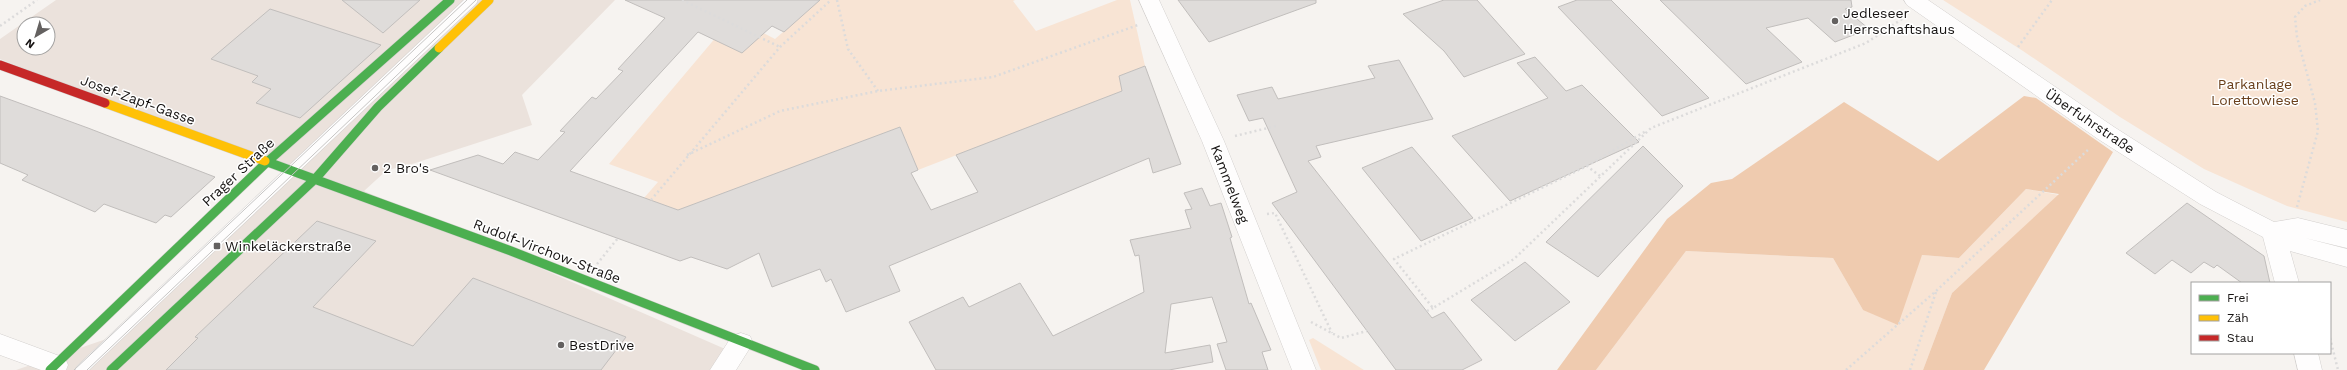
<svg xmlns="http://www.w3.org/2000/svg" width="2347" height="370" viewBox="0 0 2347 370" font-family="'Work Sans',sans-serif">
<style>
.built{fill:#ebe2dc;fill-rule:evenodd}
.green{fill:#f8e4d4}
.forest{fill:#efcbaf}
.building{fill:#dfdcda;stroke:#c1bebc}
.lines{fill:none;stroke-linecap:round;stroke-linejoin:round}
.lane-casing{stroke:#d3d0ce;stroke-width:12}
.street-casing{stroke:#d3d0ce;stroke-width:1}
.fast-casing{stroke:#d3d0ce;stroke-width:10}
.slow-casing{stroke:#d3d0ce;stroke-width:10}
.jam-casing{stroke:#d3d0ce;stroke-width:10}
.path{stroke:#dcdbdb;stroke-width:2.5;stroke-dasharray:2 3;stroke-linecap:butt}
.lane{stroke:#fefdfd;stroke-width:11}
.street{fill:#fefdfd;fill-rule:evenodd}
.fast{stroke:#4caf50;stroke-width:9}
.slow{stroke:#ffc107;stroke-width:9}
.jam{stroke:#c62828;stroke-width:9}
.tram{stroke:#c6c5c4;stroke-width:1}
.poi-dot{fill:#646160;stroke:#fff;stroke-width:1.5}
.labels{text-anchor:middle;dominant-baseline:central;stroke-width:3;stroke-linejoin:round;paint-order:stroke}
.poi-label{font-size:14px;fill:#161312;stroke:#fff;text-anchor:start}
.park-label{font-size:14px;fill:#6a401c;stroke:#fff}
.street-label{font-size:14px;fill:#161312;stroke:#fff}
</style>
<rect width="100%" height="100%" fill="#f6f3f0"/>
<!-- built -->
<path class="built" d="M56,0H615L522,95L532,125L409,165L387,170L364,191L732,352L719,370H16L115,336L288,174L0,59V39ZM24,24H48V48H24Z"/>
<!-- green -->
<path class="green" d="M820,0H1015L1013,1L1036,31L1117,0H1130L1145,66L1119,76L1122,91L918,170L900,127L678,210L644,198L658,182L609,164L733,17L775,39Z
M1943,0H2347V222L2287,206L2204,169L2120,117L2023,51Z
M2026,189L2059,195L1952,293L1923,370H1596L1686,251L1833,258L1863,310L1922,255L1959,258Z
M1313,338L1364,370H1321L1309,340Z"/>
<!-- forest -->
<path class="forest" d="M2024,96L2036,98L2113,152L1984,370H1923L1952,293L2059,194L2026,189L1959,258L1922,255L1898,325L1863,310L1833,258L1686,251L1596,370H1557L1667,219L1711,183L1732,179L1844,102L1938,161Z"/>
<!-- building -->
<path class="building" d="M342,0H420L383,33Z
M625,0H820L784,32L772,26L742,53L698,32L570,171L678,210L900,127L918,170L911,173L931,210L978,192L956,155L1122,91L1119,76L1145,66L1181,164L1153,173L1149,158L889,266L900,291L846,312L831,279L826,282L820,269L772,287L759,253L727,269L691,257L680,261L430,170L478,155L503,164L515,152L538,160L565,132L560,131L592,97L596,99L623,71L618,69L665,18Z
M1178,0H1316V3L1209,42Z
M1444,0H1477L1525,54L1464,77L1444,51L1403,14Z
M1577,0H1611L1709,98L1662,116L1558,7Z
M1660,0H1851L1852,7L1845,9L1869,29L1835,42L1808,18L1766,28L1802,62L1746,84Z
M270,9L381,45L300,118L256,103L271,89L252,82L258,76L211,59Z
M1535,57L1566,91L1582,85L1639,142L1510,201L1452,136L1548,98L1517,63Z
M1399,60L1433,119L1316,146L1321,157L1308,161L1432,318L1444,312L1482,360L1462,370H1396L1272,203L1297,192L1263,118L1249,121L1237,95L1272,87L1278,99L1375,78L1368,66Z
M0,96L88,128L215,177L171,217L165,215L156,223L104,204L95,212L22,180L28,175L0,163Z
M1643,146L1683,186L1598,277L1546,242Z
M1412,147L1473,218L1421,241L1362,168Z
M1202,188L1210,206L1221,203L1232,237L1230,238L1249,304L1251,303L1271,350L1262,352L1268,370H1226L1217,344L1227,342L1212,297L1171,304L1165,353L1210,345L1213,362L1169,370H936L909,322L963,297L969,307L1020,283L1053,336L1144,292L1139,255L1135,256L1130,240L1191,228L1185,210L1192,209L1184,193Z
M2187,203L2264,256L2270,283H2242L2217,265L2214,268L2204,262L2191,273L2172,260L2155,274L2126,253Z
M317,221L376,241L313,307L413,346L473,278L626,337L601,370H166L198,338L195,337Z
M1525,262L1570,302L1515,341L1471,300Z"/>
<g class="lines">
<defs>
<path id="lane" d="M81,370L472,0"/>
<path id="street" d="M1139,0H1159L1224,141L1316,370H1292L1202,141Z
M1904,0H1928L2114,127L2216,192L2274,222L2298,218L2347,230V248L2305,238L2347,249V267L2290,251L2299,283H2275L2263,237L2200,204L2098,139L1907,5Z
M741,333L750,336L753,343L736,370H710L732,336Z
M0,334L65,358L68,365L66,370H41L0,355Z
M2294,353H2318L2322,370H2298Z"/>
<path id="fast" d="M265,161L511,251L815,370
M50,370L266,163L450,0
M111,370L316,178L378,107L439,48"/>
<path id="slow" d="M439,48L489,0
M105,103L265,161"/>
<path id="jam" d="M0,65L105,103"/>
</defs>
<!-- lane casing -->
<use href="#lane" class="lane-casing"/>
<!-- street casing -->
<use href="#street" class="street-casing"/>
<!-- fast casing -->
<use href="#fast" class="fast-casing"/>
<!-- slow casing -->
<use href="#slow" class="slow-casing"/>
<!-- jam casing -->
<use href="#jam" class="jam-casing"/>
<!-- path -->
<path class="path" d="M682,0L780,47
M837,0L848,49L878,91
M0,26L37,0
M2018,47L2052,0
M1235,136L1276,126
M687,155L780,111L878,91L993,77L1138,25
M1587,166L1646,131
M1600,176L1587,166L1394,259L1433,308L1514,259L1651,128L1866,43L1905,17
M651,200L780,47L831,0
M2297,207L2318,131L2315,103L2297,37L2295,17L2305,6L2320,0
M1267,214L1275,213L1332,333
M597,264L618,238
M1427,311L1433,308
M1311,322L1341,338L1367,331
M2330,338L2338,370
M1846,370L1936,291L2090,148
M1910,370L1936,292"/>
<!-- lane -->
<use href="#lane" class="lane"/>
<!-- street -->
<use href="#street" class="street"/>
<!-- fast -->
<use href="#fast" class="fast"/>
<!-- slow -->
<use href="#slow" class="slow"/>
<!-- jam -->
<use href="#jam" class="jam"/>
<!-- tram -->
<path class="tram" d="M74,370L467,0
M87,370L476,0"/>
</g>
<!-- markers -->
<g class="poi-dot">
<circle cx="1835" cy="21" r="4"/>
<circle cx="375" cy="168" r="4"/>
<rect x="213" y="242" width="8" height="8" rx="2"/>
<circle cx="561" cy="345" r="4"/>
</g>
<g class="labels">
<!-- poi labels -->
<g class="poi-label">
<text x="1843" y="13">Jedleseer<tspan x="1843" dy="16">Herrschaftshaus</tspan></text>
<text x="383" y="168">2 Bro's</text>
<text x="225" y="246">Winkeläckerstraße</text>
<text x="569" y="345">BestDrive</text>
</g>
<!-- park labels -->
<g class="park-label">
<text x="2255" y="84">Parkanlage<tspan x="2255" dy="16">Lorettowiese</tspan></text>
</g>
<!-- street labels -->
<g class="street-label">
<text transform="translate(138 100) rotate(20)">Josef-Zapf-Gasse</text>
<text transform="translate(2090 121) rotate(34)">Überfuhrstraße</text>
<text transform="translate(238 172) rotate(-43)">Prager Straße</text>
<text transform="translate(1230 184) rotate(69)">Kammelweg</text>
<text transform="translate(547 251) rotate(21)">Rudolf-Virchow-Straße</text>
</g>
</g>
<!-- legend -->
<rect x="2191" y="282" width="140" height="72" fill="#ffffff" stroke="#a2a1a0"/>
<rect x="2199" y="295" width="20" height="6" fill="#4caf50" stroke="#a2a1a0"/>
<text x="2227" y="302" font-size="12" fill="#161312">Frei</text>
<rect x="2199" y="315" width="20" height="6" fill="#ffc107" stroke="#a2a1a0"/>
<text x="2227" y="322" font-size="12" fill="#161312">Zäh</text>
<rect x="2199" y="335" width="20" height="6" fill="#c62828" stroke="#a2a1a0"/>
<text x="2227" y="342" font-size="12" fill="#161312">Stau</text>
<!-- north arrow -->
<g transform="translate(36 36) rotate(218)"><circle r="19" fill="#ffffff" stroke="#a2a1a0"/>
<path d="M0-3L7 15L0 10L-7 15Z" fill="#646160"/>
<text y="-6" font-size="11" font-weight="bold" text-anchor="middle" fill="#161312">N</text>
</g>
</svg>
